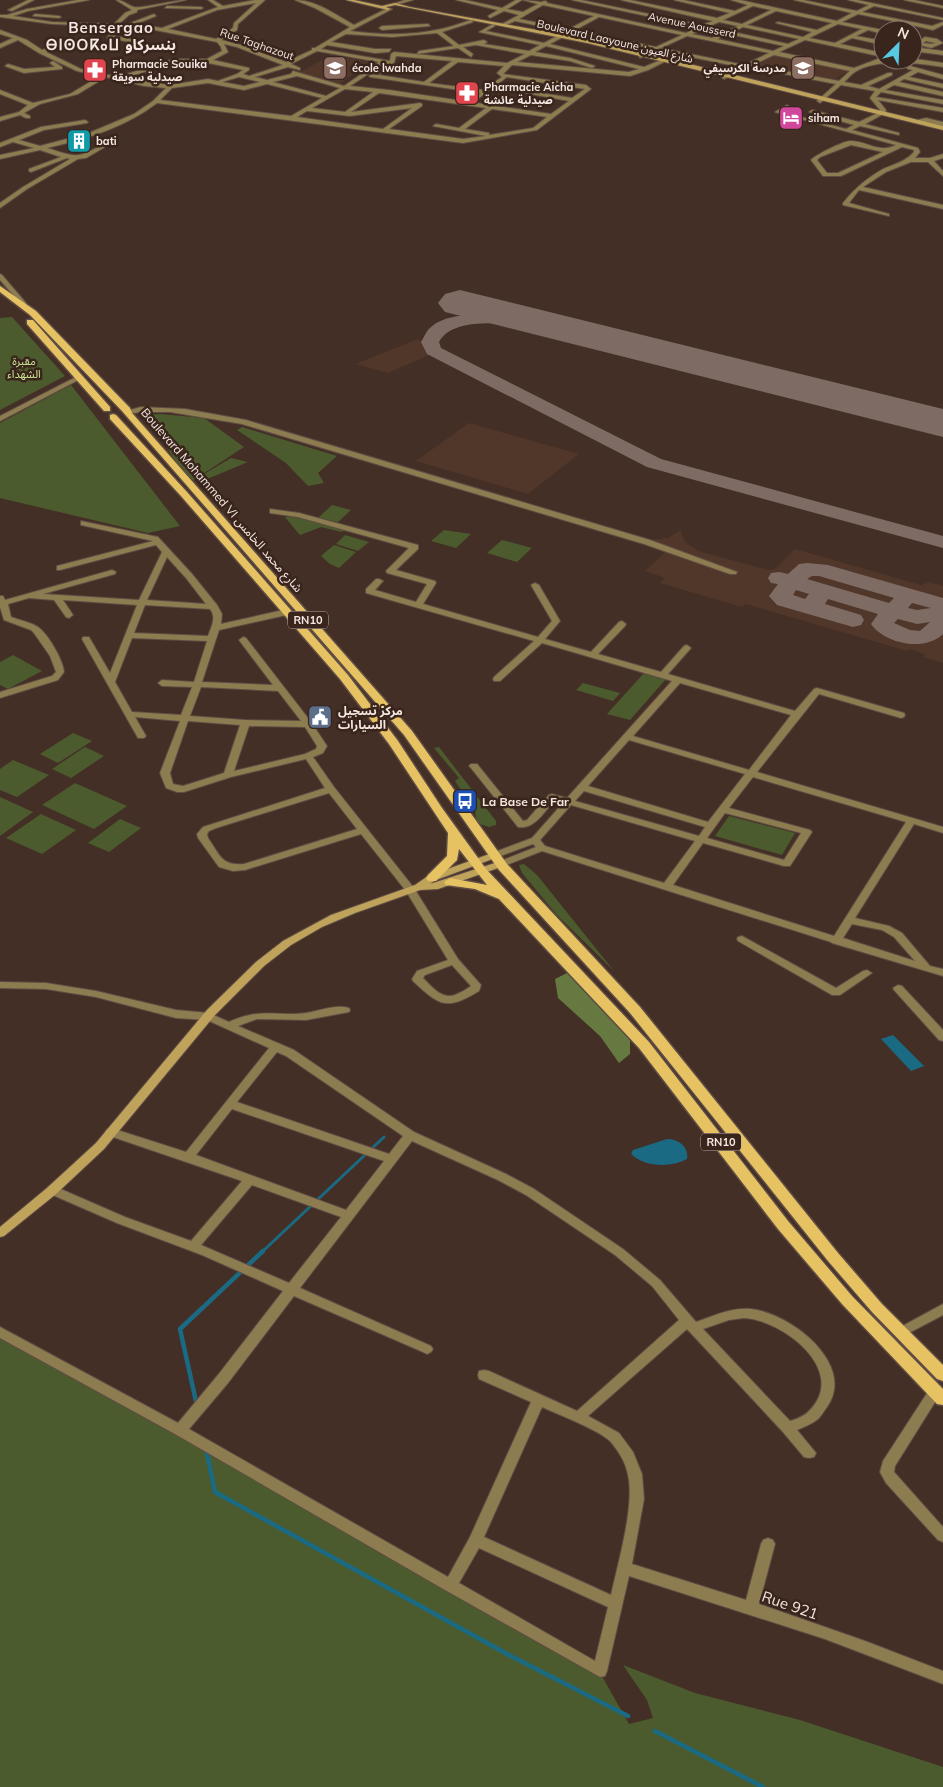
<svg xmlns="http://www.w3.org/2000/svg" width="943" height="1787" viewBox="0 0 943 1787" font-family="Mulish,'Noto Sans Arabic','Noto Sans Tifinagh',sans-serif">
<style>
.built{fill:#51362a}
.green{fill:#4c5b2d}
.forest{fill:#667941}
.water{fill:#1a6a83}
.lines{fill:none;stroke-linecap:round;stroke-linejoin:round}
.stream-far1{stroke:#1a6a83;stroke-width:3}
.stream{stroke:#1a6a83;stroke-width:4.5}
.taxiway{fill:#7e6c64;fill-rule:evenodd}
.runway{fill:#7e6c64;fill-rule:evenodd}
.street-casing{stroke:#5f4c44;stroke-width:2}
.secondary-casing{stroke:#5f4c44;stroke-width:2}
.primary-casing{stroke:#5f4c44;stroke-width:3}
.street{fill:#8d7c50;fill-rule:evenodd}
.secondary{fill:#bfa35b;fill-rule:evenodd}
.primary{fill:#e6c262;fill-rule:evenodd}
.labels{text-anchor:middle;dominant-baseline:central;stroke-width:5;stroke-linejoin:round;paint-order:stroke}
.far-street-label{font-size:11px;fill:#f5e7e1;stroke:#39251c}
.far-poi-label{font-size:11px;font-weight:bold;fill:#f5e7e1;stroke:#39251c;text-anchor:start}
.far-park-label{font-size:11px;fill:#cae793;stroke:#39251c}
.shield{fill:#39251c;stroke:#bdada6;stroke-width:1}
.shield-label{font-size:11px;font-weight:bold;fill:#f5e7e1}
.street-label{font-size:12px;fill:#f5e7e1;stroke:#39251c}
.poi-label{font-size:12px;font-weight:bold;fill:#f5e7e1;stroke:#39251c;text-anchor:start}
.far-district-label{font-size:15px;font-weight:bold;letter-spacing:1px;fill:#f5e7e1;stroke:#39251c}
.near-street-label{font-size:15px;fill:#f5e7e1;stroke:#39251c}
</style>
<rect width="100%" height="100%" fill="#432f26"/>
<!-- built -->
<path class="built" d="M331,55L371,62L338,85L298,73Z
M776,55L850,71L841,75L834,81L754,66Z
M418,339L434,353L388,373L355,364Z
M469,423L579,454L528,494L416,461Z
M680,530L685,542L698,551L769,570L775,569L795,549L921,585L929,582L943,586V663L923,657L925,654L909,649L907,651L746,604L742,607L660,583L665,578L645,571L665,552L649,540L668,538Z"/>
<!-- green -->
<path class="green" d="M12,317L65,376L0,410V318Z
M71,385L180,526L148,533L0,498V423Z
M160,414L204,418L244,447L189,483L147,415Z
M242,427L337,456L318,473L324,483L308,486L286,463L237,430Z
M231,458L248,462L200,482L199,477Z
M332,505L351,510L338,522L318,518Z
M293,516L344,530L342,532L321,527L300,535L285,517Z
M444,530L471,534L456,548L431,541Z
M345,535L369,542L358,551L336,544Z
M502,540L532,548L517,562L487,553Z
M334,545L356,552L339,568L330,564L321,556Z
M13,655L42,671L8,689L0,685V662Z
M644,673L666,679L630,720L607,714Z
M583,683L620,693L613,701L576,690Z
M73,733L92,741L58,763L40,754Z
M85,747L104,756L71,778L52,769Z
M439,747L496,821V825L489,827L477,823L475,811L455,781L459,778L434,748Z
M13,760L49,775L17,797L0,790V769Z
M75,783L127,806L94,829L42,805Z
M0,797L33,812L0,836Z
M41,814L76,830L42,854L6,838Z
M729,816L795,833L782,855L715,836Z
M120,819L141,828L109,852L88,843Z
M524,864L537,875L614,971L556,914L522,873L519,865Z
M0,1334L557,1646L603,1678L629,1724L653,1718L647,1700L623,1665L695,1693L800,1720L943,1767V1787H0Z"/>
<!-- forest -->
<path class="forest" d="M567,973L630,1037V1054L619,1063L600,1036L558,998L555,979Z"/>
<!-- water -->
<path class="water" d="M893,1035L924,1066L911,1071L881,1039Z
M667,1139C679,1139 689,1147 687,1159C671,1168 644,1167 631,1154L633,1150Z"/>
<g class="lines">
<!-- stream-far1 -->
<path class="stream-far1" d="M262,1252L384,1137"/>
<!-- stream -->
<path class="stream" d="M197,1406L180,1329L263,1251
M206,1449L215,1492L507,1654L628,1716
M655,1731L763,1787"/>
<!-- taxiway -->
<path class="taxiway" d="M480,314L543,318L549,319L552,323L549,327L543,328C516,325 454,314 439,342L441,348L661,459L943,536V548L647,467L427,354L421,342C424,338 426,331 430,328C442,316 464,315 480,314Z
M807,563L828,565L943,598V634C925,652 885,644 871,624L878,614L828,599L825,604L861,615L864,620L861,625L853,627L777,605L769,596L778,584L771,583L768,578L771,573L779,572L788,574L799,564ZM812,576H819L894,598L889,603L807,579ZM796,590L809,594L805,599L793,595ZM912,603L931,608L917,610L908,608ZM898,619L917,624L930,622L920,631L910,630L894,623Z"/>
<!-- runway -->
<path class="runway" d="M460,290L943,409V437L445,312L438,303L445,294Z"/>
<defs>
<path id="street" d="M28,0H34L12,11L8,10Z
M78,0H89L28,11L13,16L52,22L114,24L125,13L132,10L116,0C124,0 127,5 134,7C142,9 174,0 186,0L137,10V12L129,15L119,24H128L154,14L156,16L136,24L162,28L218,7L208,0H213L223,6L255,0H265L238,24L237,30L221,40L241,45L286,62L312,50V48H315L350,27L315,8L295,0C316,0 336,15 354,25L388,8L392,9L350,31C380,35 411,36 441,29C451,27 461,23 471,20L473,22L442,32L459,45L484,40L487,42L484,44L529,51L540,45L479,32L493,24L495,26L486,31L544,43L561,34L563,37L550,44L644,67L661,60L664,62L648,70L630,76L512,65L503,74L586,85L591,89L537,130L463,143L157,103C124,128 86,139 47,148C79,158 77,159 107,142L112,143L86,158L78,159L27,189L0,208V203L23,187L70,159L67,158L31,172L29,171V169L61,157L40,150L0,159V155L34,148L13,142L0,147V143L41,127L85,120L88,122L87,123L44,130L19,140L40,146L89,133L134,114L153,101L166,88L144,86L106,77L78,94L40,104L24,113L30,116V118H26L20,115L0,121V117L19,112L28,105L0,94V90L33,103L70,94L100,76L77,71L39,53L18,40L0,48V44L13,38L0,34V30L27,40L42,50L85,37V39L46,52L81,69L118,77L173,59H207L222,51L221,47L217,42L139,27L52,24L0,17V15H7L27,9ZM256,3L234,23L233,28L216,39L168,29L217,10ZM437,33L454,46L419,51L417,54L458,48L471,57L473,54L463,47L476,45L525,54L507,63L394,52L391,54L390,61L321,49L327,45L375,53L389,52L391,49H375L331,42L346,34L392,37ZM224,44L237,47L283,65L249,76L243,74L249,70V68L213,60L228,52ZM546,46L639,69L629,72L517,62L531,55L570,61L592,68L595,66L570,58L535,52ZM317,51L379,62L344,86L293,71L291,74L267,80L255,77L288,67L300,70V68L291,64ZM396,56L452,61L424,82L372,74L369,76L370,77L480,93L476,96L479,98L507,77L585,89L572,98L517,89L514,91L569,101L551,114L389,90L350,86L385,63H387L377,73L382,74L394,63ZM458,62L504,66L497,73L502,77L483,90L429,83ZM173,63H208L243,70L237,74L218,81L208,79L170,85L125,78ZM297,76L340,88L326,96L273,82ZM239,77L260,82L244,86L222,82ZM208,83L244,90L267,84L322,98L291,116L160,100L172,88ZM345,89L373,92L345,112L312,108ZM379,93L486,108L459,128L436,124L433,126L486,136L463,139L389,129L422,106V104L420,103L351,112ZM412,108L383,129L297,117L307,111L350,116ZM492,109L547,117L533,128L489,135V133L465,129Z
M405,0H413L395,5L393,4Z
M456,0H465L502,8L516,0H522L507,9L523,12L538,4L523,0L541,2L545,1L547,2V3L686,33L698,27L572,0H581L702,25L713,21L621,0H630L717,18L730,13L674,0H683L735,11L748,5L731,0H740L837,21L852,13L794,0H803L857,11L869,5L848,0H857L943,18V20L874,6L862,12L932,26L943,22V25L933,30L907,24L897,30H890L902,23L858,14L842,22L883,30V34L868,30L856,36L883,41V45L852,38L840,44L883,53V57L805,40L779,52L854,68L883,57V60H885L882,61L916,59L943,63V67C920,63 876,58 855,72C851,74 848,79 844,82L861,85L888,73H892V75L868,86L879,89L913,70L908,69L907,68L910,66L943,75V79L918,72L909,77L943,84V88L904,79L899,82L943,92V96L894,85L885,90L943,100V104L881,92L876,97L943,108V112L878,100L886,110L885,113L865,124L899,133V135L860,126L852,130L918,148L920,152L915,158H930L943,154V158L934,161L943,171V176L928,162H911L886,172L863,187L943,205V209L859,190L849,203L889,214V216L843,205V203C854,189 867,178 883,169C894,164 905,162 914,152V150L902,147L841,176H823L811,160C817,154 842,142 850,141C868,141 879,154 896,145L775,112L787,105L790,107L783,112L846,129L854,125L809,112L812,110L859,122L880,112V110L870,98L875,91L841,85L820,103L817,101L818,100L836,84L748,67L724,79L721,77L722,76L740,67L657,50L640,58L638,55L651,49L515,21L504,26L502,24L519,15L504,11L490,18L488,16L498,10ZM543,5L594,16L569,29L519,19ZM753,6L771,10L742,24L723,20ZM776,11L832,23L817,30L778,22L776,23L812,32L803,37L747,25ZM599,17L682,35L656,47L575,30ZM719,22L738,26L712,38L692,34ZM838,24L862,29L835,43L809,38ZM743,27L799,39L788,44L733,32ZM729,34L784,46L773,51L717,39ZM687,36L769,53L744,65L661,48ZM774,55L850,71L839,81L753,65ZM851,145L883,152L838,173H827L817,160L820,157Z
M904,0H914L943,6V8Z
M167,6L201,7L203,8L201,9L165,8Z
M35,14L59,16L61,17L59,18L33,16Z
M428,24L430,26L382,30L379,28L382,26Z
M109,35L141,41V47L136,48V43L107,38Z
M925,37L937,39L943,43L931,48L917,44V42ZM926,41L936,43L931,44L923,43Z
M913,47L943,51V55L913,51Z
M53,61L62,67V69L24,73L5,66L8,64L24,69L55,67L50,63Z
M926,118L943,122V126L926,122L916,123L913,121Z
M0,274L2,275L26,303V305H22L0,280Z
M78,376L84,377L0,421V416Z
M141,407L185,409L246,420L650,540L737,572L736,574H730L644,544L242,424L170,412H141L127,414L123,412Z
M270,509L299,513L418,545V549L396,570L435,581L436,583L423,604L538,637L552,621L531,585L535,583L539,585L560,621L545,639L591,652L619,622L622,621L626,624L625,626L598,654L661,672L684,646L687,645L691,648L668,674L795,711L814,689L817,688L904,713L905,715L904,717L901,718L819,694L757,772L943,827V833L914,824L855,918L889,926L902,933L930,966L943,969V976L832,943L831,942L542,851L504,866H498L496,864L498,862L536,847L533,844L495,858L492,857L490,855L492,853L532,838L563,803L554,801C544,812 534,830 518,827L471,768L469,766L471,764H477L523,821L527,820L549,795L552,794L567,798L672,681L542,643L500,681H494L493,679L494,677L534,641L366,593V589L376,579H379L383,581L375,590L416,602L427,584L387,573L386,571L409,548L298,517L270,513ZM680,683L791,715L749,770L633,736ZM629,740L745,774L708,822L588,786ZM753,777L906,822L834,936L673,885L703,843L784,866H790L812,832L810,830L729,808ZM584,791L705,827L699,836L575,801ZM571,805L695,841L664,883L545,846L540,840ZM725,813L801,833L784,860L707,838ZM852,924L882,930L894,937L915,961L843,938Z
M81,521L158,537L192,574L217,605L222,614L221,624L288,609L291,610V614L219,630L202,682L273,685L239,640L243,637L246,638L311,722L327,746L323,753L313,757L334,787L414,888L458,959L481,985L479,991C446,1011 440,1006 413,981L412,979L417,971L448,960L406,891L361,834L245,870L233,871L219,867L198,838L197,834L203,827L325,788L306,759L231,777L184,792H177L166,788L160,773L180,721L135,717L146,736L144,738H138L82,639L83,637H89L110,673L137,605L63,600L73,615L69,618L66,617L54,600L29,598L8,604L11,617C19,620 30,622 38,627C48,634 63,660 64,672L58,680L0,698V692L52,676L56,672L50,656L34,633L31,630L4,620L0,607V596H3L5,600L112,570L116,572L115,574L43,594L139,600L162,552L156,545L60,570H57V566L153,541L81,525ZM167,557L186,578L206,604L147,600ZM145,605L210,609C217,618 211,627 208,636L134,633ZM132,638L207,641L194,682L162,680L158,683L162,686L192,687L181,715L132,712L115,682ZM201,687L278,691L301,721L245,720L190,716ZM188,721L240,725L224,773L183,786L173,784L170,773ZM249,726L305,727L317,746L316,749L305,754L234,771ZM329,793L357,829L244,864C221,866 220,855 208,838L207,834L209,831L216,828ZM452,965L471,986C467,989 462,992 457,994C443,1001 433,988 423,978L425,975Z
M742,936L836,988L863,971L867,970L872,973L840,995H832L738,941L737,939L738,937Z
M0,982L46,983L96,991L176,1010L209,1013L229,1022C261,1007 275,1017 306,1013C320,1011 335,1004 349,1008L350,1010L349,1012L306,1020L257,1019L238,1026L294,1050L414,1132L506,1174L534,1189L623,1249L660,1280L696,1322C713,1316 732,1307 751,1309C790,1313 857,1364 827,1407C824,1411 821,1416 818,1419C812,1424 804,1427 797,1430L816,1453L814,1457L809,1458L804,1457L783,1432L687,1329L588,1416L619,1433L633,1452L642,1474L644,1499L632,1564L746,1600L761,1544L763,1540L768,1538L773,1540L775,1544L759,1604L865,1641L943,1671V1684L825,1639L629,1576L607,1671L605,1676L600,1677L445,1590L175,1434L0,1338V1327L178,1423L218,1375L283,1291L202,1255L117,1223L48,1193L46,1190L48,1187H56L125,1217L191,1241L242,1181L107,1135L105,1132L107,1129L111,1128L186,1152L269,1048L207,1020L176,1018L96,997L46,989L0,988ZM277,1052L286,1056L403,1136L389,1154L237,1102ZM232,1109L384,1161L346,1210L196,1155ZM412,1141L498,1180L526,1195L615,1255L652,1286L679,1320L577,1411L489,1371L484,1370L479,1371L478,1375L479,1379L531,1402L470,1537L448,1577L189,1429L228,1383L294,1296L423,1352L427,1354L431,1352L433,1349L431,1346L300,1288ZM252,1185L341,1217L289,1283L201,1245ZM744,1318C783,1320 848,1370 810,1410C805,1416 797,1419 790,1421L703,1329L729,1320ZM542,1407C559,1415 597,1429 610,1441C618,1450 626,1463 628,1475C635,1505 618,1563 611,1595L484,1537ZM479,1548L608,1607L595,1661L459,1583Z
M898,985L902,986L943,1030V1041L939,1040L894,990L893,988Z
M943,1304V1315L905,1335L901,1337L897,1335L895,1332L897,1329Z
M936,1386L941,1387L942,1391L895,1466L894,1472L943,1527V1542L938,1540L886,1483L880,1472L883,1461L931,1387Z"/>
<path id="secondary" d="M346,0H354L382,6L395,3L410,7L587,39L943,126V130L587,43L395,5L386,7L390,9L388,10Z
M495,852L498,853L500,855L498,857L436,880L430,884L501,861L504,862L506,864L504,866L438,889L420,890L355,913L322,927L291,945L264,966L215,1015L104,1149L56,1194L4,1236L0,1237V1227L47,1188L96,1143L207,1010L256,962L283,941L331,915L415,885L428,876Z"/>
<path id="primary" d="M0,286L36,311L130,408L132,413L412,731L507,864L640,1007L838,1253L882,1304L943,1365V1381L937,1379L872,1312L828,1261L630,1013L499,870L404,735L122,411L30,315L0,292Z
M27,320H33L110,407V411H104L27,324Z
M113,414L116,415L187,492L348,675L398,741L442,808L486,869L649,1042L788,1221L852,1296L943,1389V1405L937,1404L842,1304L778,1229L639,1048L499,899L475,889L446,885L444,882L450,878L487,885L459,849L457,860L436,881H428L426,878L428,875L447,856L448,833L389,744L340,679L181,496L110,419V415Z"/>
</defs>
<!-- street casing -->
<use href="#street" class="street-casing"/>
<!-- secondary casing -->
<use href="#secondary" class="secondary-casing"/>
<!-- primary casing -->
<use href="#primary" class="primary-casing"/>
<!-- street -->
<use href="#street" class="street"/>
<!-- secondary -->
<use href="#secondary" class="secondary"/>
<!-- primary -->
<use href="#primary" class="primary"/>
</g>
<!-- icons -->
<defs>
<symbol id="school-square" viewBox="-11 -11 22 22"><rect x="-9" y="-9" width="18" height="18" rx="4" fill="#8d6e63" stroke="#39251c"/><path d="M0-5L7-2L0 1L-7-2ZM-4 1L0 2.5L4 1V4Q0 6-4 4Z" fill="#fff"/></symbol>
<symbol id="pharmacy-square" viewBox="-11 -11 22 22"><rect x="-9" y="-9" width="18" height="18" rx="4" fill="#e0444e" stroke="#39251c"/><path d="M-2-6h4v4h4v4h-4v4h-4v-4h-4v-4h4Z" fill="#fff"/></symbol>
<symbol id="hotel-square" viewBox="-11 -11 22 22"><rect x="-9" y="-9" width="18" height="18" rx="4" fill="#d1479c" stroke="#39251c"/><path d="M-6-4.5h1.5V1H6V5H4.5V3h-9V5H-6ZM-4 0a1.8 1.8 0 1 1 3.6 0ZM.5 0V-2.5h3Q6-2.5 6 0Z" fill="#fff"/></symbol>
<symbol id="building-square" viewBox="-11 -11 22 22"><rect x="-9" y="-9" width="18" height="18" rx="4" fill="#0f9aa8" stroke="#39251c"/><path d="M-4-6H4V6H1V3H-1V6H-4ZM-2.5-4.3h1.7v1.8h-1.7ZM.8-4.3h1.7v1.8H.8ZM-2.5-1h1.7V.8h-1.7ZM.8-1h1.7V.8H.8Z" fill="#fff"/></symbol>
<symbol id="civic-square" viewBox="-11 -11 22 22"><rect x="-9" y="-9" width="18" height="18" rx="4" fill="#5c6f8a" stroke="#39251c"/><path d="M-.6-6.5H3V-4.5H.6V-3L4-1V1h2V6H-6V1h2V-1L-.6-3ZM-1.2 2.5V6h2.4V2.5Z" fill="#fff"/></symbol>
<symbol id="bus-square" viewBox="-11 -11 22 22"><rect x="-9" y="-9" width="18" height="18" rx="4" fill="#1a4fb4" stroke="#39251c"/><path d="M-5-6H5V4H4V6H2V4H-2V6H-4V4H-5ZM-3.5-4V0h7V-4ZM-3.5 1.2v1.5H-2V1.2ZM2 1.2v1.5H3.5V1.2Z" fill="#fff"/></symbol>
</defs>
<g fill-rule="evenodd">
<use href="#school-square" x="321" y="54" width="28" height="28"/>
<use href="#school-square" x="789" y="54" width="28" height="28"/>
<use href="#pharmacy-square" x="81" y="56" width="28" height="28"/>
<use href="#pharmacy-square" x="453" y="79" width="28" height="28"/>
<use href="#hotel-square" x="777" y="104" width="28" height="28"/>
<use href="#building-square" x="65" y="127" width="28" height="28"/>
<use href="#civic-square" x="306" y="703" width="28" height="28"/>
<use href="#bus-square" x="451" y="787" width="28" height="28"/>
</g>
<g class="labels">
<!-- far-street labels -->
<g class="far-street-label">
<text transform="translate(692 25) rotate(12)">Avenue Aousserd</text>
<text transform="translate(615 41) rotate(13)">Boulevard Laayoune شارع العيون</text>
<text transform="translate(257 44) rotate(19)">Rue Taghazout</text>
</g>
<!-- far-poi labels -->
<g class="far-poi-label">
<text x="112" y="64">Pharmacie Souika<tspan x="112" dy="13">صيدلية سويقة</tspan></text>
<text x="352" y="68">école lwahda</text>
<text x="786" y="68" text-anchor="end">مدرسة الكرسيفي</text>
<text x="484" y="87">Pharmacie Aicha<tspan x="484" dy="13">صيدلية عائشة</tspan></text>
<text x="808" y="118">siham</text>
<text x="96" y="141">bati</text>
</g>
<!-- far-park labels -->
<g class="far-park-label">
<text x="24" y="361">مقبرة<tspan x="24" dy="13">الشهداء</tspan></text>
</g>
<!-- shield labels -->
<g class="shield">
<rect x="288" y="611.5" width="40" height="17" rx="4"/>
<rect x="701" y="1133.5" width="40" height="17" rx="4"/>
</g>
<g class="shield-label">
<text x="308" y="620">RN10</text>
<text x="721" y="1142">RN10</text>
</g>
<!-- street labels -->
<g class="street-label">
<text transform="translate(222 500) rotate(49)">Boulevard Mohammed VI شارع محمد الخامس</text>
</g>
<!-- poi labels -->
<g class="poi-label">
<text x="338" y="710">مركز تسجيل<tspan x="338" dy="14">السيارات</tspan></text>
<text x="482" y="801">La Base De Far</text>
</g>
<!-- far-district labels -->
<g class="far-district-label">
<text x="111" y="27">Bensergao<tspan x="111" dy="17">ⴱⵏⵙⵔⴽⴰⵡ بنسركاو</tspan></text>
</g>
<!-- near-street labels -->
<g class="near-street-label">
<text transform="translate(790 1605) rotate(19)">Rue 921</text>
</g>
</g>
<!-- north arrow -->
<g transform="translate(898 45) rotate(24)"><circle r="24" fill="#39251c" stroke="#84736b"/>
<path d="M0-4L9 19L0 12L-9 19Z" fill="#58c9e3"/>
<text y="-8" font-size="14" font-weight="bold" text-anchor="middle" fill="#f5e7e1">N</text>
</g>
</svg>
